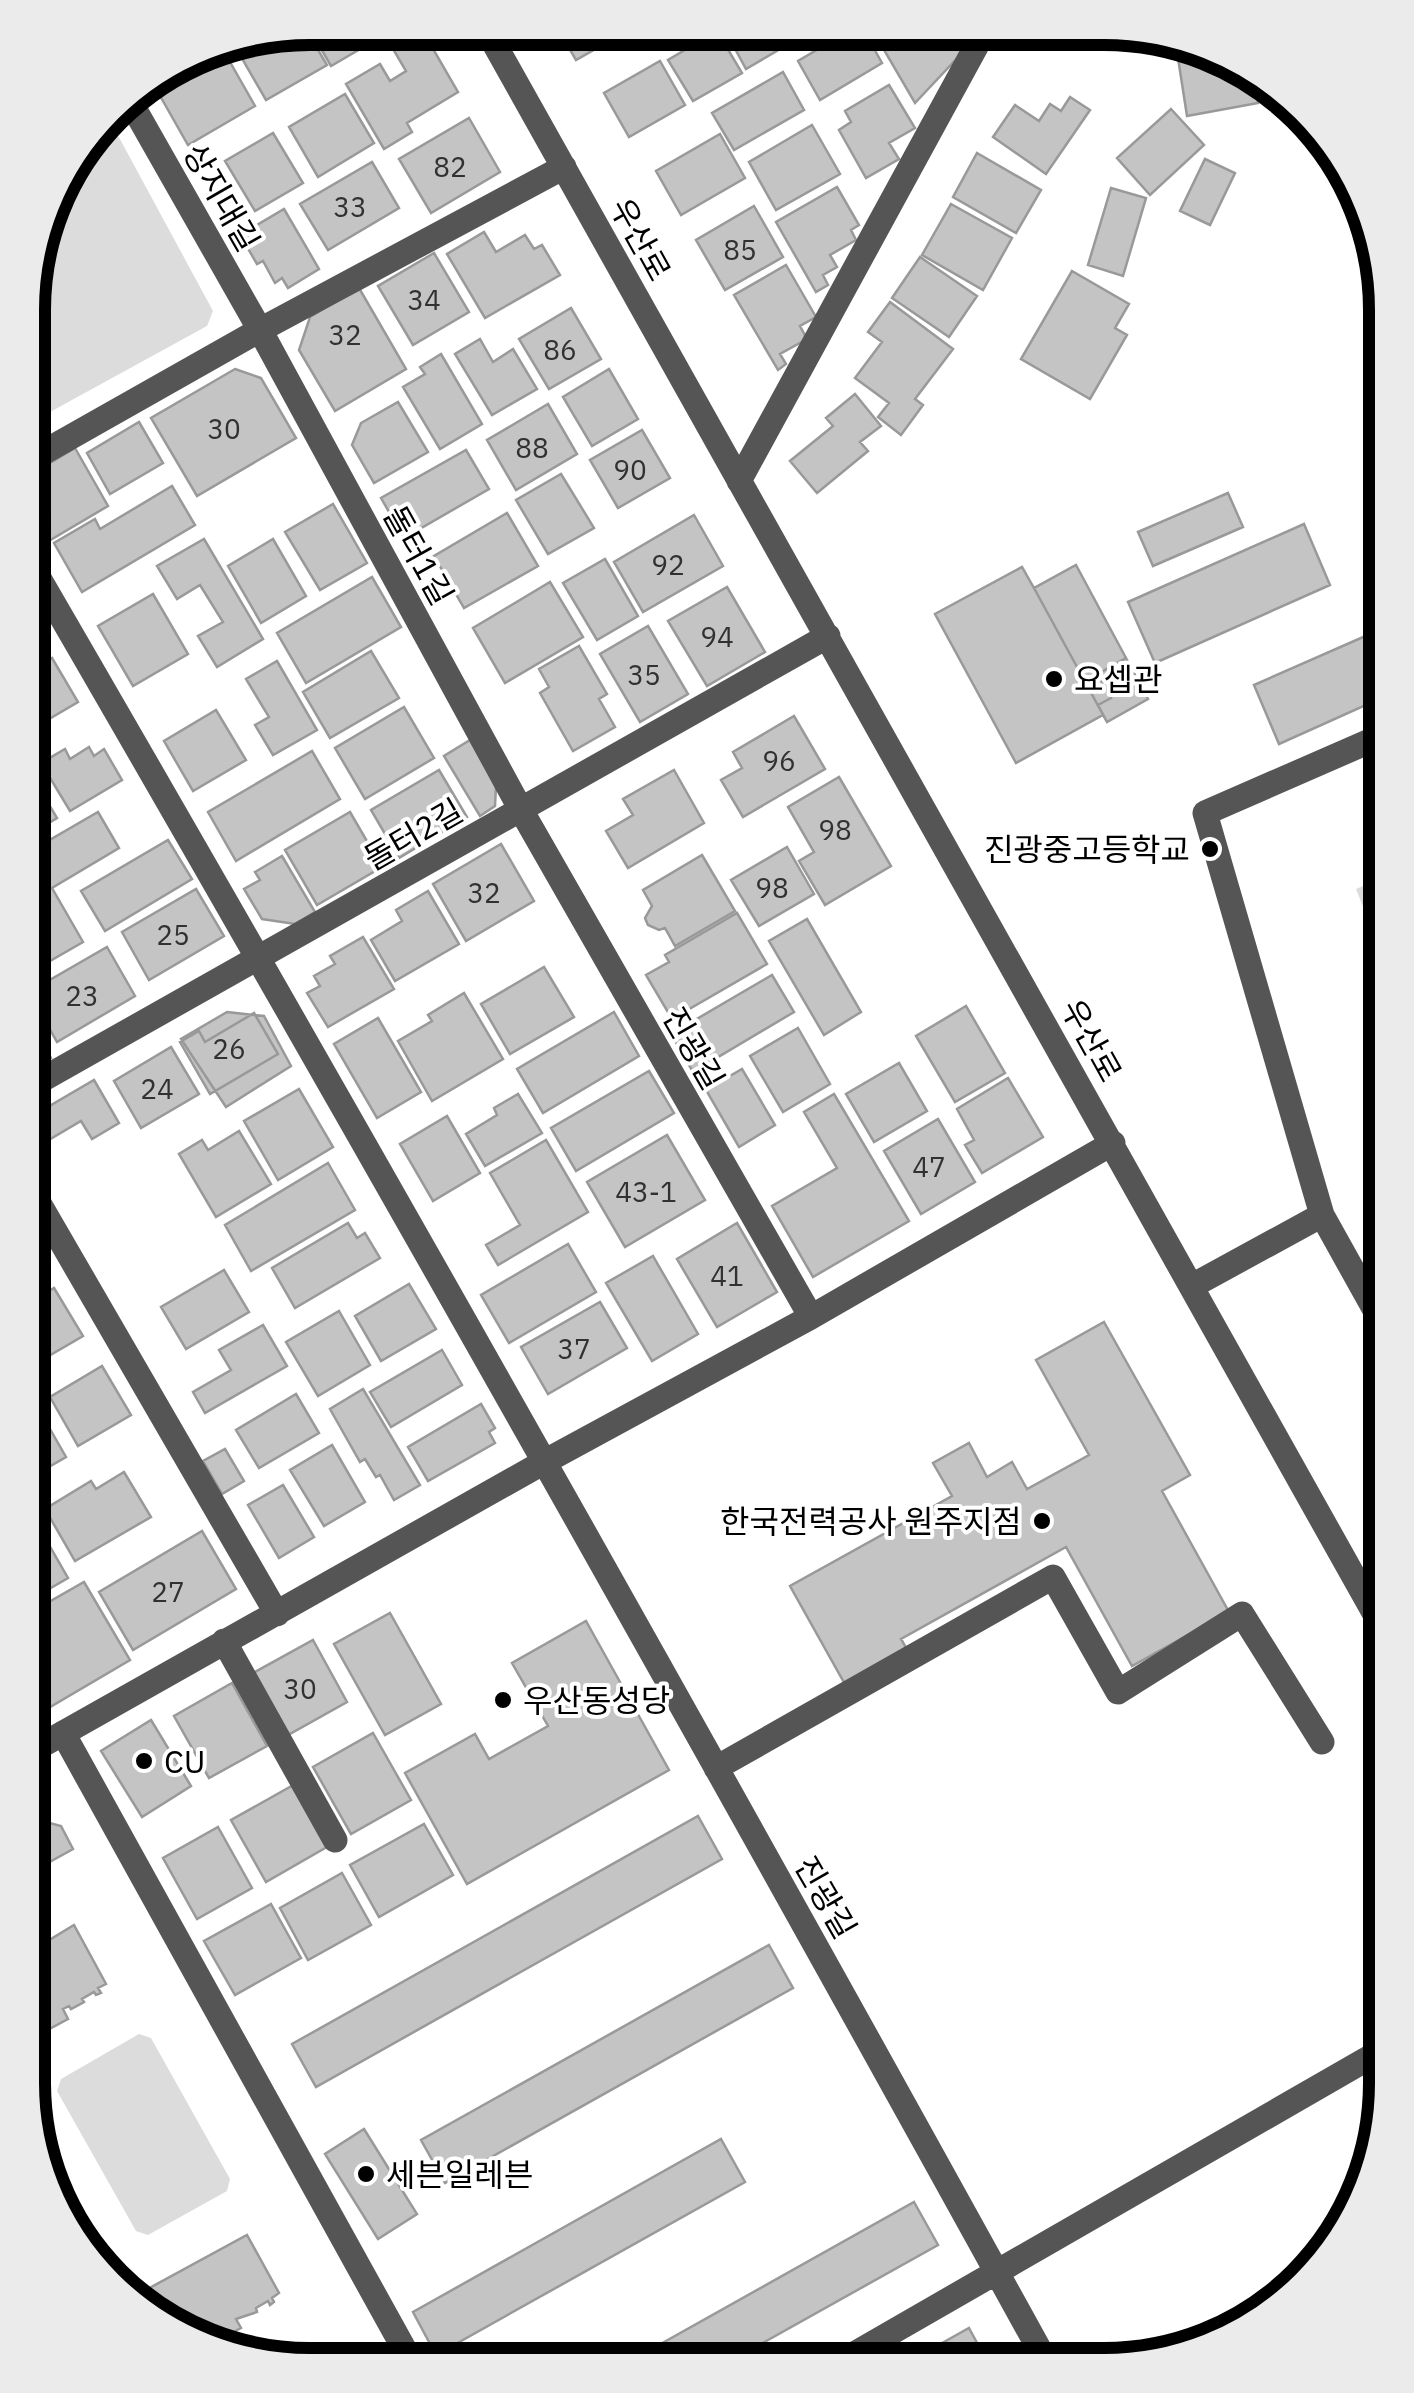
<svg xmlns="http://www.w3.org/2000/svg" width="1414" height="2393" viewBox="0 0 1414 2393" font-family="'IBM Plex Sans','Noto Sans KR',sans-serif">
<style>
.green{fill:#dcdcdc}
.building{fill:#c4c4c4;stroke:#999;stroke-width:2.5}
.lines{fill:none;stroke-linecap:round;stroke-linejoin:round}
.minor{stroke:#555;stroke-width:25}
.poi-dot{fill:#000;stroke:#fff;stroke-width:4}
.labels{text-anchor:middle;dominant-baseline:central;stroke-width:8;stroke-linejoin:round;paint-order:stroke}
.number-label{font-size:28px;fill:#313131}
.street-label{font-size:32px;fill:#000;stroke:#fff}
.poi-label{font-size:32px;fill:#000;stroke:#fff;text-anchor:start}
.rim{fill:none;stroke:#000;stroke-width:12}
</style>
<rect width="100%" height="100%" fill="#fff"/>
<!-- green -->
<path class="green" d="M108,117L213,311L207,326L30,423V274L57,184Z
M1386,876V964L1356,889Z
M139,2034L151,2038L230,2179L227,2191L148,2235L136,2231L57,2091L61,2079Z"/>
<!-- building -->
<path class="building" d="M305,28L327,65L266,100L240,55L275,34Z
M309,28H396L331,66Z
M413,28H421L458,92L407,123L412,132L384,149L346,84L380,64L390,81L406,71L389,42Z
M558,29L629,30L576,60Z
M725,30L795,31L799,38L746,69Z
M717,31L742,73L693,101L668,60Z
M849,31H864L882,63L820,100L798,61Z
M873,31L974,32L977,37L915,103Z
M1205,54L1253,76L1258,103L1187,116L1178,58Z
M226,55L255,106L188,145L159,94Z
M660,61L685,105L629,137L604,93Z
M783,72L804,110L734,150L712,113Z
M889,85L915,128L889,143L899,159L866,178L839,130L851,122L845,111Z
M345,94L374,143L318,177L289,127Z
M1070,97L1090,110L1046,174L993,137L1015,105L1039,121L1050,104L1061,111Z
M1171,109L1204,145L1150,195L1117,158Z
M469,118L500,172L431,213L399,159Z
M812,125L840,174L776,210L749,162Z
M273,133L303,183L255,211L225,161Z
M720,134L745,178L681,215L656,171Z
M977,153L1041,190L1016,233L953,197Z
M1205,159L1235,173L1210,225L1180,211Z
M372,162L399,208L328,250L300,204Z
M837,187L859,225L851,230L856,240L830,255L837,267L823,275L828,285L816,292L776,222Z
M1111,188L1146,198L1123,276L1088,265Z
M951,204L1012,238L983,290L922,255Z
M754,206L783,257L725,290L696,240Z
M284,209L319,269L288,288L282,278L275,283L263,261L257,264L240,235Z
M484,232L496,252L525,235L534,249L542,245L560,275L485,318L447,254Z
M434,253L469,312L413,345L378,286Z
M920,257L977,296L949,337L892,298Z
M786,265L816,317L800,326L807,339L780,354L786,364L778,370L734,295Z
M1072,271L1129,304L1115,328L1127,335L1090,399L1021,359Z
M359,288L406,369L335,411L299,350L310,317Z
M890,302L953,349L915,399L923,405L901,435L878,417L889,403L855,378L882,342L868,332Z
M571,308L601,359L549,389L519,339Z
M480,339L493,362L513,349L537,389L492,415L455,354Z
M441,354L482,424L440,449L403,387L425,374L420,367Z
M235,369L261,378L296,438L197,496L151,418Z
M609,369L638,419L592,446L563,397Z
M855,394L881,426L860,442L868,451L817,493L790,461L833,426L826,418Z
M398,402L428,452L374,483L352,445L361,423Z
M548,404L577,454L516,490L487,440Z
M139,422L163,463L110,494L87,453Z
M642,430L670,478L618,508L590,460Z
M75,448L108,506L47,542L30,511V475Z
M466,450L489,489L404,538L381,498Z
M561,474L594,528L548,554L516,500Z
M172,486L195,525L82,592L54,543L95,519L100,529Z
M1228,493L1243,527L1153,566L1138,532Z
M333,504L367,563L320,590L285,532Z
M507,513L538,566L464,608L434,556Z
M694,515L723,566L643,612L614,562Z
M1304,524L1330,585L1155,663L1128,602Z
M204,539L263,639L217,667L198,636L223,622L200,585L177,599L157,566Z
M273,539L306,596L261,623L228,566Z
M605,559L638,616L597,640L563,583Z
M1076,565L1148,699L1107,722L1103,715L1016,763L935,614L1022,567L1034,588Z
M1076,565L1148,699L1107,722L1034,588Z
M372,577L401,627L306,683L277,633Z
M550,582L583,637L505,683L473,628Z
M727,587L765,652L707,686L668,621Z
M153,594L188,654L133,686L98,626Z
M648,626L688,694L640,722L600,654Z
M1386,627V696L1279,744L1254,685Z
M579,646L607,694L599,699L615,727L573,751L540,693L549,687L539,669Z
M371,651L399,698L330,738L303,692Z
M52,658L78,702L32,729L29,724V671Z
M1126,658L1148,699L1107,722L1098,705L1111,698L1098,674Z
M277,661L317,730L273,755L255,725L269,717L246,679Z
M404,707L434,758L365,799L335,748Z
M216,710L246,760L193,791L164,741Z
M794,716L825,769L743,817L721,780L742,768L733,752Z
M470,740L496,786L495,806L480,816L444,756Z
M89,747L94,756L104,749L122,780L70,811L41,763L65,749L70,759Z
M312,751L340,799L236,861L208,812Z
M439,770L467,817L399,858L371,810Z
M674,770L704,823L628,868L606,831L633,815L623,799Z
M29,771L57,818L29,835Z
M839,777L891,866L825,905L799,861L814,852L788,807Z
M98,812L119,848L52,888L83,942L29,973V852Z
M350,812L382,867L317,905L285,850Z
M168,840L192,879L105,931L81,891Z
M501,844L534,901L466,941L433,884Z
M787,847L814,894L759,926L731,880Z
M702,855L735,911L675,946L665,928L659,930L648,925L645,918L652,906L643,890Z
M282,856L315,912L295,924L262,919L244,889L260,880L255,872Z
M196,889L224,936L149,980L122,932Z
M428,891L459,944L395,981L371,940L402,921L396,910Z
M737,913L767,964L672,1019L646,975L669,962L665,955Z
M807,919L861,1012L824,1035L769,941Z
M363,937L394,989L328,1027L307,993L320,986L314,976L335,964L330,956Z
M107,947L135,996L57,1042L29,992Z
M544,967L574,1017L510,1054L481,1004Z
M772,975L794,1012L693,1072L671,1034Z
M464,993L503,1059L432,1101L398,1041L432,1021L428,1015Z
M966,1006L1005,1073L955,1102L916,1036Z
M227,1012L264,1016L291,1066L226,1107L181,1039Z
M614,1012L639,1056L543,1113L517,1069Z
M254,1013L278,1054L210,1094L180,1042L199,1031L205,1042Z
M378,1018L421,1092L377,1118L334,1044Z
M29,1021L51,1058L29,1071Z
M798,1028L830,1084L783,1112L750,1056Z
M171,1047L199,1094L141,1128L114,1081Z
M899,1063L927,1111L874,1142L846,1094Z
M742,1069L775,1125L739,1147L706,1090Z
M649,1071L674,1113L576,1171L551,1128Z
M1008,1078L1043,1137L982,1173L965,1145L974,1140L957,1109Z
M94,1080L119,1123L92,1139L81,1121L30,1151L29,1118Z
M299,1089L333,1147L278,1180L244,1121Z
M518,1094L542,1133L485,1166L466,1134L497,1115L494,1108Z
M834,1094L909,1221L813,1277L772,1206L837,1168L804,1112Z
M447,1116L480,1173L433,1201L400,1144Z
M938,1119L975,1182L921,1214L884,1151Z
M239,1131L271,1184L216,1217L179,1154L202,1140L208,1150Z
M667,1135L705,1200L625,1247L587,1182Z
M546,1140L588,1212L498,1265L486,1245L520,1225L490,1173Z
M328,1163L355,1210L251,1271L225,1225Z
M348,1223L357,1238L365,1233L380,1258L295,1308L272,1268Z
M737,1223L777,1292L717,1327L677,1259Z
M568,1244L596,1292L509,1343L481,1295Z
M653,1256L698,1334L652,1361L606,1283Z
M224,1270L249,1312L186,1349L161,1307Z
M409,1284L436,1329L381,1361L355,1316Z
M54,1288L83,1336L28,1368L29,1303Z
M600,1302L627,1348L548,1394L521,1347Z
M339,1311L370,1365L318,1396L286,1342Z
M1104,1322L1190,1475L1162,1491L1229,1612L1132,1666L1066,1547L901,1639L908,1651L846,1686L790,1586L952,1496L933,1463L969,1443L987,1477L1012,1462L1027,1489L1089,1455L1036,1360Z
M263,1325L287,1366L205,1413L193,1392L231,1370L219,1350Z
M442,1350L462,1385L391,1427L370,1392Z
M102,1366L131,1415L78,1446L50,1397Z
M363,1389L420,1485L394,1500L380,1475L376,1477L365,1459L360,1462L330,1409Z
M296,1394L319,1433L259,1468L236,1430Z
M481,1404L495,1428L489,1432L495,1443L428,1481L408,1447Z
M42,1415L66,1457L28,1479V1418L31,1422Z
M332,1445L365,1502L324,1526L290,1470Z
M225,1449L244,1481L222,1494L203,1461Z
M124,1472L151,1517L75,1561L45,1509L91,1481L96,1489Z
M283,1485L314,1537L279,1558L248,1505Z
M33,1517L68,1578L28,1601V1520Z
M202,1531L236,1589L133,1650L99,1592Z
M84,1582L130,1660L28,1720V1614Z
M390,1613L441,1704L385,1735L334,1644Z
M586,1621L669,1770L467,1884L405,1773L475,1734L489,1759L548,1726L512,1663Z
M313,1640L347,1702L288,1735L253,1673Z
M232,1683L267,1746L209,1778L174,1716Z
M151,1720L191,1786L142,1817L101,1751Z
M373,1733L411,1800L351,1834L313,1767Z
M297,1783L332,1844L266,1882L231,1820Z
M698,1816L722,1859L316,2087L292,2044Z
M31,1818L61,1826L73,1849L28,1874V1820Z
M424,1824L453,1875L379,1917L350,1865Z
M218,1827L252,1888L197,1919L163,1858Z
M342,1873L371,1925L308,1960L280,1908Z
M271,1904L301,1958L235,1995L204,1941Z
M74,1925L106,1984L98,1988L101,1993L96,1995L94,1992L82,1999L84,2002L71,2009L69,2006L63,2009L68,2019L29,2040L28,1953Z
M769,1945L793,1988L445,2183L421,2140Z
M364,2129L417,2214L378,2239L325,2154Z
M721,2139L745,2182L436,2355L413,2312Z
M914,2202L938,2245L725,2364H625Z
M247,2235L279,2293L272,2298L274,2302L270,2305L268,2301L256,2308L257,2312L236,2319L241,2328L218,2340L137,2307L131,2298Z
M969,2328L989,2365H903Z"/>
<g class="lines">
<!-- minor -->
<path class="minor" d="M486,29L1386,1634
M127,96L260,330L521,810L811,1317
M30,460L260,330L564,167
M739,481L984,32
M29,561C376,1159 715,1761 1048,2365
M29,1087L828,636
M29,1186L277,1614
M1322,1215L1386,1330
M1192,1286L1322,1215L1205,813L1386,734
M224,1641L335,1840
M63,1733L412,2363
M28,1753L544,1462L811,1317L1113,1143
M716,1768L1053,1577L1118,1692L1242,1614L1322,1742
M835,2365L1386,2048"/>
</g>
<!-- markers -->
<g class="poi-dot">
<circle cx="1054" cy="679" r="10"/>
<circle cx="1210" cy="849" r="10"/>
<circle cx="1042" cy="1521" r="10"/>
<circle cx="503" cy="1700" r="10"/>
<circle cx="144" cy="1761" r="10"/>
<circle cx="366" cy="2174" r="10"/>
</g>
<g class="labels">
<!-- number labels -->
<g class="number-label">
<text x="450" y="166">82</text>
<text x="350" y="206">33</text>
<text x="740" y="249">85</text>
<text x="424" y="299">34</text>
<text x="345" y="334">32</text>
<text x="560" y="349">86</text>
<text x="224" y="428">30</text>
<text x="532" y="447">88</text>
<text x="630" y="469">90</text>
<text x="668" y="564">92</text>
<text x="717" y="636">94</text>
<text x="644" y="674">35</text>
<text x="779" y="760">96</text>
<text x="835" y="829">98</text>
<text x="772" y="887">98</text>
<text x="484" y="892">32</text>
<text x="173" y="934">25</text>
<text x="82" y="995">23</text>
<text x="229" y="1048">26</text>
<text x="157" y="1088">24</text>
<text x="929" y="1166">47</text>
<text x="646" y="1191">43-1</text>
<text x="727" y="1275">41</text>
<text x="574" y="1348">37</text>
<text x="168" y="1591">27</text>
<text x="300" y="1688">30</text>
</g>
<!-- street labels -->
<g class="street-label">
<text transform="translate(222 197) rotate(60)">상지대길</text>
<text transform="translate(641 239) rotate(61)">우산로</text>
<text transform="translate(419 555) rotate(61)">돌터1길</text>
<text transform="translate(413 834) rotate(-30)">돌터2길</text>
<text transform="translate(1092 1040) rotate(61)">우산로</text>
<text transform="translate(694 1048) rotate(60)">진광길</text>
<text transform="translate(826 1897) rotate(60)">진광길</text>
</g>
<!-- poi labels -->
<g class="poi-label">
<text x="1074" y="679">요셉관</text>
<text x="1190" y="849" text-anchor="end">진광중고등학교</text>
<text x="1022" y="1521" text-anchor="end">한국전력공사 원주지점</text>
<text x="523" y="1700">우산동성당</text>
<text x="164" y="1761">CU</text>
<text x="386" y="2174">세븐일레븐</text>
</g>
</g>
<!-- crop -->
<path d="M0 0H1414V2393H0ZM310 45H1104A265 265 0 0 1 1369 310V2083A265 265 0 0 1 1104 2348H310A265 265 0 0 1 45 2083V310A265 265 0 0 1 310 45Z" fill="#ebebeb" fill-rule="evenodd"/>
<path class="rim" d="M310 45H1104A265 265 0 0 1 1369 310V2083A265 265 0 0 1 1104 2348H310A265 265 0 0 1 45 2083V310A265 265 0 0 1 310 45Z"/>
</svg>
